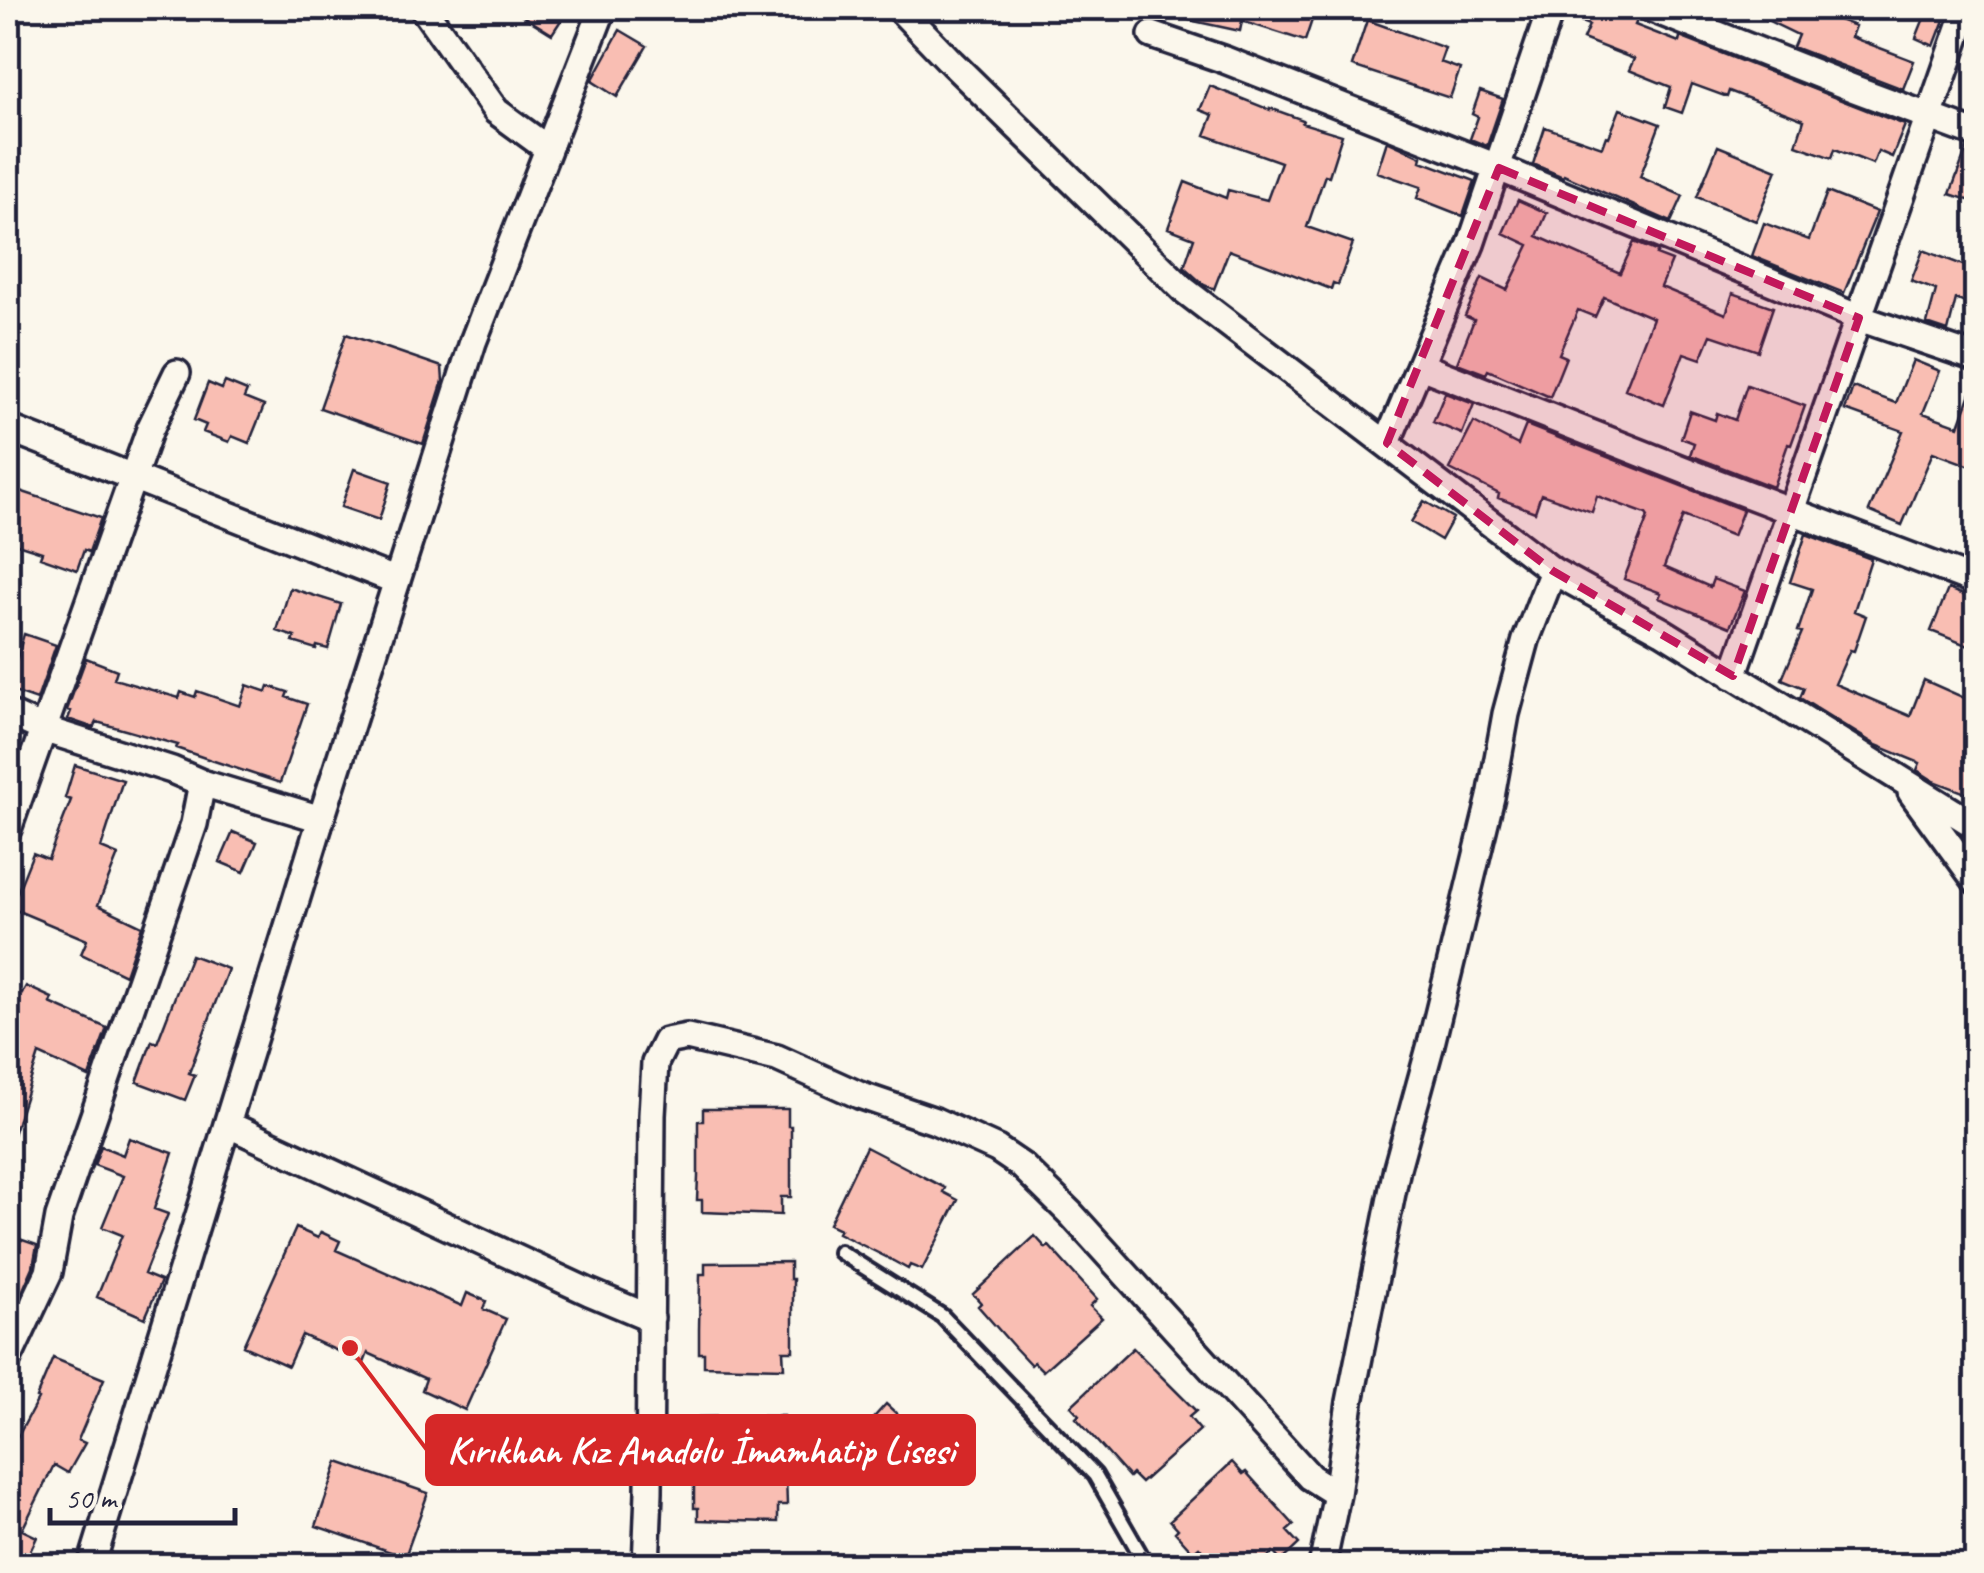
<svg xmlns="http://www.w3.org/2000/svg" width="1984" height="1573" viewBox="0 0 1984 1573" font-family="Caveat,sans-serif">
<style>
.building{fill:#f9beb3;stroke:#22223b;stroke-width:2.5}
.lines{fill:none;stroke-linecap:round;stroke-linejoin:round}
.lane-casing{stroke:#22223b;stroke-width:20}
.street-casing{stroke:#22223b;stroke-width:32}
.lane{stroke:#fbf7ec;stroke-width:12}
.street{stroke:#fbf7ec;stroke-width:25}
.marked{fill:#c2185b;fill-opacity:0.2;stroke:#c2185b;stroke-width:8;stroke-dasharray:20 12;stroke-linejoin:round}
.leader{fill:none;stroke:#d62828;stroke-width:4}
.callout-dot{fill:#d62828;stroke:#fbf7ec;stroke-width:4}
.callout{fill:#d62828;stroke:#d62828;stroke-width:4}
.callout-label{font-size:38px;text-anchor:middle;font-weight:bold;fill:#fff}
</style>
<rect width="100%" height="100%" fill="#fbf7ec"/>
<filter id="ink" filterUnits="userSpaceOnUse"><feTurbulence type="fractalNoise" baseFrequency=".01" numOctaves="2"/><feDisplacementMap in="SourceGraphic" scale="20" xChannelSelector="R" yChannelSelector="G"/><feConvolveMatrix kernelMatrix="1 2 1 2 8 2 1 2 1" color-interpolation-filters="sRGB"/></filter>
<g filter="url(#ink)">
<!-- building -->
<path class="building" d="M510,8H569L552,34Z
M1170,8H1316L1305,41L1242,21L1240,31L1170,16Z
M1567,8H1622L1635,13L1638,18L1635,25L1679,42L1680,37L1905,125L1892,157L1878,151L1873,164L1835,149L1832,158L1796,145L1804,120L1729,91L1727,97L1692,84L1682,113L1665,107L1671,87L1629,70L1634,59L1583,39L1589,25L1565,16Z
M1742,8H1806L1855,26L1851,37L1914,61L1903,89L1793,47L1798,35Z
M1926,13L1944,20L1934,46L1916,38Z
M1367,20L1445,48L1440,62L1460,69L1450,98L1352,66Z
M620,30L647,46L617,97L592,81Z
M1210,86L1270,110V108L1303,120L1302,123L1342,135L1329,176L1325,175L1307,227L1353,243L1338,285L1333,283L1331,289L1229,250L1214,289L1204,285L1184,267L1194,238L1168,228L1185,182L1226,198L1228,190L1267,200L1281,162L1205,135L1213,115L1200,110Z
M1480,91L1503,99L1487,146L1470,139L1478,117L1472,114Z
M1620,109L1660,124L1640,177L1683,196L1671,222L1564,175L1563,177L1533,164L1545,127L1602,147L1606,136L1609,137Z
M1387,141L1422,157L1421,161L1475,181L1463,216L1417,198L1421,187L1377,172Z
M1718,146L1777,170L1756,221L1697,197Z
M1967,148L1976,150V183L1971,201L1950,194Z
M1827,192L1877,212L1844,293L1752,256L1764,223L1809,240Z
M1518,200L1547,213L1537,236L1620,273L1634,242L1658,252L1656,255L1672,261L1661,287L1726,314L1733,293L1773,307L1758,351L1711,335L1701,359L1684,353L1664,405L1625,389L1653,318L1604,297L1595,317L1578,310L1559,354L1566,357L1550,397L1488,370L1486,374L1457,363L1474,320L1465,316L1482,278L1507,290L1529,245L1503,233Z
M1923,250L1976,270V308L1956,299L1948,331L1927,324L1936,290L1911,281Z
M346,334L442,367L443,381L423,444L320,408Z
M1913,360L1940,371L1923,413L1959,426L1974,385H1976V468L1933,452L1902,525L1869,511L1903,431L1845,410L1853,387L1896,403Z
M225,382L247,391L244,398L264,406L249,443L232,436L229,442L203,432L206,425L194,420L208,383L222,389Z
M1747,385L1805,406L1791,445L1788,444L1773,487L1690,455L1694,443L1681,438L1690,411L1715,420L1717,413L1735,420Z
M1445,393L1474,404L1462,434L1433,422Z
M1474,422L1518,445L1526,425L1743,510L1733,536L1683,516L1664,567L1710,587L1713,579L1745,591L1730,627L1659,598L1661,593L1624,579L1648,517L1646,514L1597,496L1592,512L1541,494L1535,512L1498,498L1499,494L1450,469Z
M354,469L391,482L379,520L341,507Z
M8,487L101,518L89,552L84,550L77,570L40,557L42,552L8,541Z
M1424,501L1453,518L1441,540L1411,522Z
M1806,534L1871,559L1854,611L1866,616L1854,651L1850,650L1835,684L1910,716L1924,680L1976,703V797L1934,781L1917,770L1920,763L1876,745L1800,698L1804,688L1782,679L1802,632L1798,631L1812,589L1790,582Z
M290,588L341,604L328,649L317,646L316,649L293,642L295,637L277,631Z
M1948,589L1976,600V649L1931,631Z
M24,634L56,645L37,700L8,690Z
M86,658L117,670L114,679L179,698L181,692L195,697L197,691L240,706L247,685L267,692L269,686L288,692L286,697L307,704L280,783L208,759L176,748L178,745L97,722L94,728L68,719L71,711L67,710Z
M75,765L123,780L101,848L118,855L98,905L142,926L125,975L81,954L87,940L11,908L33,853L48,859L71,800L65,798Z
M233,832L257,842L244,872L220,862Z
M191,955L228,969L189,1073L195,1075L185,1100L137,1082L152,1041L157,1043Z
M8,986L22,993L26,986L52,998L50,1003L107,1028L89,1077L39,1054L12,1138H8Z
M703,1109H788V1126H791V1197H781V1215L702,1212V1200H697L698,1177V1121H703Z
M129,1138L173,1153L154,1209L168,1214L144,1274L161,1281L145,1318L97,1297L122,1235L102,1227L123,1176L94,1165L101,1146L123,1155Z
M866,1147L945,1188L943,1192L958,1200L922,1270L910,1265L908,1269L888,1258L838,1233L840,1229L829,1224Z
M296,1228L318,1238L321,1232L340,1241L336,1250L462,1306L467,1293L486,1301L483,1309L506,1319L465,1410L422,1390L426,1379L368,1353L364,1363L302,1335L288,1366L243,1346Z
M11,1236L37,1245L33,1267L22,1292L8,1287V1247Z
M1035,1236L1046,1248L1049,1246L1097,1299L1090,1306L1102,1318L1043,1371L1034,1362L1031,1365L1015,1348L978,1306L981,1303L973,1294Z
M790,1262V1279H793V1351H783L784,1368L704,1366V1353H699V1330L700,1274H705V1263Z
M1133,1348L1196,1411L1189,1417L1200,1430L1141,1483L1132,1474L1129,1477L1076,1418L1079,1415L1071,1406Z
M53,1358L104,1379L78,1440L85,1443L68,1473L54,1465L22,1530L37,1537L23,1566H8V1455L38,1399L36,1398Z
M886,1404L910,1426L861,1479L838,1457Z
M753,1416H784L787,1505H778V1522L698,1520V1508H694V1429H699V1417Z
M338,1462L428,1493L405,1557L316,1526Z
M1232,1462L1243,1474L1246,1472L1294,1525L1287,1531L1299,1544L1281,1561L1273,1552L1259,1566H1217L1199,1547L1193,1552L1175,1532L1178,1529L1170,1520Z"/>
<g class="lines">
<defs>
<path id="lane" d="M840,1252L942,1316L1095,1475L1142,1557L1139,1566"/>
<path id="street" d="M423,8L496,111L548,149
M899,8L952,63L1184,290L1553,571L1662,631L1976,826
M1650,8L1855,89L1976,134
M1152,35L1225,60L1499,168L1859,318L1976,358
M1421,366L1707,479L1976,581
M8,428L397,581
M1387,443L1471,244L1551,8
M1733,676L1967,8
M8,713L43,729L172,770L202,783L321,819
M1911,792L1976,881
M8,829L150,429L177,373
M227,1124L589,1292L651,1318
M8,1359L49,1272L59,1217L194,824L202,783
M91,1566L321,819L473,342L603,8
M646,1566L649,1492L652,1115L655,1063L666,1041L687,1037L777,1058L859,1095L935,1121L997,1149L1022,1166L1071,1214L1310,1477L1337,1494
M1322,1566L1337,1494L1350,1402L1397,1168L1431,1044L1491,797L1506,714L1526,640L1553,571"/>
</defs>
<!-- lane casing -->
<use href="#lane" class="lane-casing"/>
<!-- street casing -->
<use href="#street" class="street-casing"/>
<!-- lane -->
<use href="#lane" class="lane"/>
<!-- street -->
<use href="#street" class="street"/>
</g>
</g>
<!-- marked area -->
<path class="marked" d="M1499,168L1859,318L1733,676L1553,571L1387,443Z"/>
<!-- callouts -->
<path class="leader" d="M350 1348L427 1450"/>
<circle class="callout-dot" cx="350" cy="1348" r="10"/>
<rect class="callout" x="427" y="1416" width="547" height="68" rx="10"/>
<g class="callout-label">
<text x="701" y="1463">Kırıkhan Kız Anadolu İmamhatip Lisesi</text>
</g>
<!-- margin -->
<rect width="1984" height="1573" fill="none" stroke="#fbf7ec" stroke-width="40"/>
<rect x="20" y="20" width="1944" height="1533" fill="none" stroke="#22223b" stroke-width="4" filter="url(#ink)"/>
<!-- scale -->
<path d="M50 1508v15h185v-15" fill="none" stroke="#22223b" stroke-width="5"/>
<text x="65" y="1508" font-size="30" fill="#22223b" stroke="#fbf7ec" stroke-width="8" paint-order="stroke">50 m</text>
</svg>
